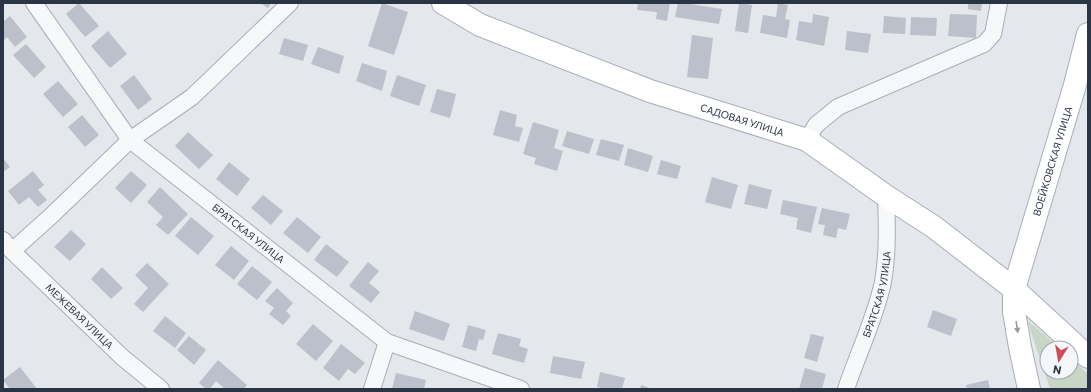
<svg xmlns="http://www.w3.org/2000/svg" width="1091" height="392" viewBox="0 0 1091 392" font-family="Commissioner,sans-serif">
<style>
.green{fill:#c9d6c5}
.building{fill:#bbc0ca}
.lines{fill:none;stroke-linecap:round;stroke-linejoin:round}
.street-casing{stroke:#a9aeb7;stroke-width:18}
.secondary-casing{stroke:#a9aeb7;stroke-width:24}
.street{stroke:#f7f8fa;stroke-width:16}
.secondary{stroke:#fff;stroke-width:22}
.oneway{fill:#959aa2}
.labels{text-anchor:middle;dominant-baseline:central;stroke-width:4;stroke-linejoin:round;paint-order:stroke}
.street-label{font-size:10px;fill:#2b3445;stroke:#f4f6f9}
</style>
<rect width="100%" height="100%" fill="#e4e7ec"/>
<!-- green -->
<path class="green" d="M1027,320L1060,348H1047V372H1071V358L1088,374V389H1050Z"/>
<!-- building -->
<path class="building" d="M79,3L99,26L85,37L66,14Z
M260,3H271L268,8Z
M382,3L408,12L394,55L368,46Z
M638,3H670L667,21L656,19L657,12L637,10Z
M678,3H684L722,9L719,24L675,17Z
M739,3L752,5L748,33L735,31Z
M778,3L788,5L785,19L790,20L787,38L760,33L763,15L776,17Z
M968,3H982L981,11L968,9Z
M813,14L829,17L824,46L796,40L799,21L812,23Z
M950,14L977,15L976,38L948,36Z
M10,16L27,37L15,47L7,37L3,41V22Z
M884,16L906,18L905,34L883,33Z
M911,17L937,18L936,36L910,35Z
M108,31L127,54L110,68L91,46Z
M847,31L871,34L868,53L845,50Z
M692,35L713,38L708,79L687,77Z
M284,38L308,45L303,61L279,54Z
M26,44L46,67L34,78L13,55Z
M318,47L344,56L339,74L311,64Z
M362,63L387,71L382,91L356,81Z
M134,75L152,99L138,110L120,86Z
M397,75L426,85L419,106L390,96Z
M58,81L78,104L63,117L43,94Z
M437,89L456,94L450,118L430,112Z
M500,110L517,115L515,126L523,128L519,142L493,135Z
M82,115L99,135L85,147L68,127Z
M533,122L559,130L554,148L563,151L557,171L534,164L536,158L523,154Z
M567,131L594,139L589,154L562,146Z
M188,132L213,155L199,169L175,146Z
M601,139L624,145L619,161L596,155Z
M628,148L653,156L648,172L624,165Z
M3,158L10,167L3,172Z
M661,160L681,166L677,179L657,174Z
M229,162L250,179L237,196L216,179Z
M33,171L44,185L38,190L47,200L38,207L29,197L19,205L8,191Z
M131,171L147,185L131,203L115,188Z
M712,177L738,185L731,209L705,202Z
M749,184L772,190L767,209L744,204Z
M160,187L188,214L168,235L156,225L163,217L147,202Z
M263,195L283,211L271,225L251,208Z
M783,200L817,207L811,233L796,229L798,218L780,214Z
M822,208L850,214L846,230L838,228L836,238L823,235L825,225L818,224Z
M191,217L214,236L198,255L175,236Z
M297,217L321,237L308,253L283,233Z
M71,230L86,244L70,261L54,247Z
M326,244L349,262L337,277L314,260Z
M231,246L249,261L234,280L215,265Z
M368,262L379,271L369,283L380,292L371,303L349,286Z
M147,263L169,284L143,312L134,304L148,288L135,275Z
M252,266L272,282L257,300L237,284Z
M102,267L123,288L111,299L91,279Z
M277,288L293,303L286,311L291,316L283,325L269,314L274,308L265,301Z
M933,310L957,319L951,336L927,327Z
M415,311L450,324L444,341L409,329Z
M165,316L186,333L175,348L153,331Z
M313,324L333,341L316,361L296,344Z
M468,325L486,330L483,340L479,339L476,351L462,347Z
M498,333L521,339L519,346L528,349L524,363L492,354Z
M811,334L824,337L817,362L804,358Z
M189,336L206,350L194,365L177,350Z
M341,344L365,363L355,374L348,369L339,381L323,368Z
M553,356L585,362L581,379L550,373Z
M218,360L247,385L244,389H225L216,381L210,389H206L199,383Z
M20,367L37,389H10L3,380Z
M805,368L826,374L822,389H799Z
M600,372L625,378L622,389H606L597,387Z
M396,373L426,380L424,389H392Z
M988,380L990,389H967L966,385Z
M641,385L652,389H640Z"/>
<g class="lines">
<defs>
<g id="street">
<path id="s1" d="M34,3L130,140L387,342L521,389"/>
<path d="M807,140L816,125L838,107L984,44L993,34L999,3"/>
<path id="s2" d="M3,240L12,251L122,357L161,389"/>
<path d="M12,251L51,216L130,140L192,97L290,3"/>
<path d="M372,389L387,342"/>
<path id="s3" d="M846,389C858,353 875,319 883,282C888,253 887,225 886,196"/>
</g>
<g id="secondary">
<path id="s4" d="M443,3L480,25L650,91L807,140L886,196L934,227L1014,289L1088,357"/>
<path id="s5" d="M1029,389L1020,347L1014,312V289L1075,85L1088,34"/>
</g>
</defs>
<!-- street casing -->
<use href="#street" class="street-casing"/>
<!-- secondary casing -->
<use href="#secondary" class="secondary-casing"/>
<!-- street -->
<use href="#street" class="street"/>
<!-- secondary -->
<use href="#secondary" class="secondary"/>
</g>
<!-- one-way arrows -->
<defs><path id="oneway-solid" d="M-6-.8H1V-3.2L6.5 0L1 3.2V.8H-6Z"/></defs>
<use class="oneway" href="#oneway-solid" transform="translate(1017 327) rotate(81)"/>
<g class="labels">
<!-- street labels -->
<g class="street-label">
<text stroke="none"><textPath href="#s4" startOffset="322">САДОВАЯ УЛИЦА</textPath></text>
<text stroke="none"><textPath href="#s5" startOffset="235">ВОЕЙКОВСКАЯ УЛИЦА</textPath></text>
<text stroke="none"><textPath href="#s1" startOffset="318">БРАТСКАЯ УЛИЦА</textPath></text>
<text stroke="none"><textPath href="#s3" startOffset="100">БРАТСКАЯ УЛИЦА</textPath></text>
<text stroke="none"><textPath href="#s2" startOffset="108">МЕЖЕВАЯ УЛИЦА</textPath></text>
</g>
</g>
<!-- border -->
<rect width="1091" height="392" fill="none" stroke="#2b3445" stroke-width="8"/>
<!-- north arrow -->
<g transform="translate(1059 360) rotate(191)"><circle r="19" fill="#f4f6f9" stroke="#a4a8b1"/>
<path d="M0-3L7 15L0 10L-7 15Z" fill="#d1495b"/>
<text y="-6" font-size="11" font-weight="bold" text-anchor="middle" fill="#2b3445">N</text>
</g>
</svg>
